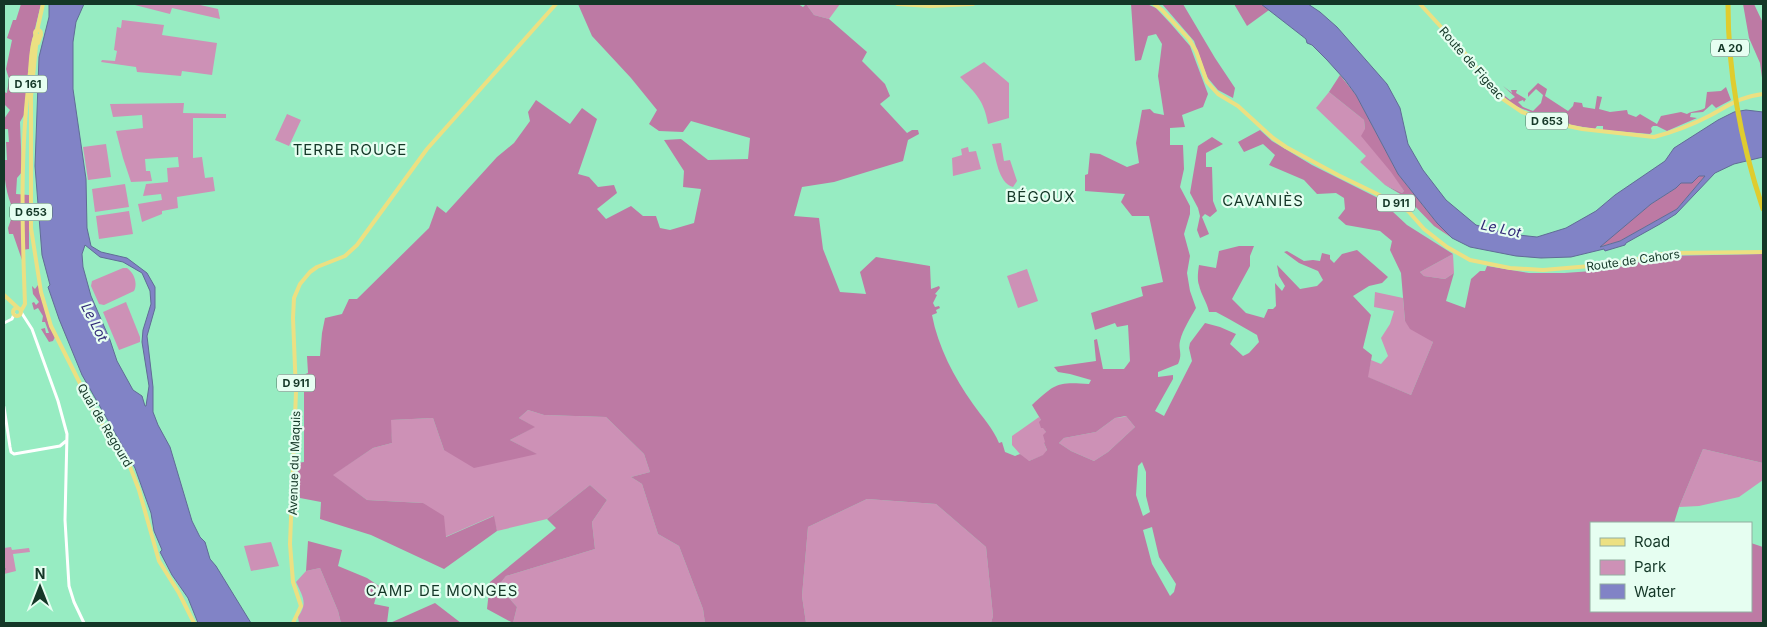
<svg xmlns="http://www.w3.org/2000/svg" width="1767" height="627" viewBox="0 0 1767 627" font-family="Inter,sans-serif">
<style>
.green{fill:#cd91b6}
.forest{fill:#bd7aa4;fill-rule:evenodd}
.water{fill:#8183c6;stroke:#606c96;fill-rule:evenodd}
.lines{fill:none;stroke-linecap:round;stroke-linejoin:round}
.stream{stroke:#606c96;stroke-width:1}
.secondary{stroke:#fff;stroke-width:3}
.primary{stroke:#ece082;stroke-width:4}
.highway{stroke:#dfcc2f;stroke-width:5}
.labels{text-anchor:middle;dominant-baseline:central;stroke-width:4.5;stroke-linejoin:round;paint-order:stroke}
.shield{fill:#e6fef1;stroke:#537364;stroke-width:1}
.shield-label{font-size:11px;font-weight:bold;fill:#143727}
.street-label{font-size:12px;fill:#143727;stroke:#e6fef1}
.water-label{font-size:14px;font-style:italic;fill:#302877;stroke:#e6fef1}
.quarter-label{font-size:15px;letter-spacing:1px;fill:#143727;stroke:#e6fef1}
</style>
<rect width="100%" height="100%" fill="#97ecc2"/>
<!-- green -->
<path class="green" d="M131,4H196L218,9L220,19L172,8L170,14Z
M806,4H840L829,19L814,15Z
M122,20L164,25L162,35L217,43L212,75L182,71L181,76L137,72L136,67L101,62L102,60L115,61L117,51L114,50L117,27L121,28Z
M984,62L1009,83V118L988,124C984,100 976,94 960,77Z
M1329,92L1364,120L1365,129L1404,191L1402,193L1385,185L1360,162L1366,156L1316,108Z
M184,103L183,113L226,114V118H193V158L202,157L205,178L213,177L215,191L177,197L178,208L162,211V214L142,222L138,204L162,200L161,194L143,196L146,184L168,182L167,168L179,167L178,157L145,159L146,171H150L152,181L131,182L123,158L116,131L143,128L142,115L113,117L110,104Z
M287,114L301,120L289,146L275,140Z
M1001,143L1004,161L1010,160L1017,181L1013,187C998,183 996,157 992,144Z
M106,144L111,177L88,180L83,147Z
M968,147L969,152L976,151L981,169L953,176L952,158L962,155L961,149Z
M125,184L129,207L95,212L92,189Z
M129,211L133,234L99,239L96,216Z
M1453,254L1454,273L1445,279L1424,276L1420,272Z
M123,268H127C134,273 138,283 134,291L104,305L99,304L91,286L92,281Z
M1027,269L1038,301L1018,308L1007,276Z
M1375,292L1403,298L1405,321L1433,342L1411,395L1367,377L1371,360L1381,364L1388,356L1381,338L1390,324L1394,311L1374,307Z
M126,302L140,337V342L119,350L103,312Z
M528,410L544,415L606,417L644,454L650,472L631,477L642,484L658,534L679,546L703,609L705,623H513L517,607L498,586L506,576L595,549L592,522L607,500L590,485L547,519L497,531L493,516L445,537L423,503L367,500L332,475L373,448L392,443L390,420L433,418L444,450L536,454L510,440L534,427L519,418Z
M1126,416L1135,427L1108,452L1094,461L1071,451L1059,443L1064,438L1096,432L1115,418L1124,417Z
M1039,417L1041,420V428L1043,427L1046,432L1045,443H1044L1047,450L1044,455L1029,461H1026L1012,445V436Z
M1703,449L1763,463V480L1739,497L1699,506L1679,507Z
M867,499L936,504L986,547L993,616L991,623H806L802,596L808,527Z
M271,542L279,566L251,571L244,546Z
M11,547L12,550L29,548L30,552L13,554L16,571L4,574V548Z
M320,568L338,611L341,623H299L298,617C308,603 303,597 296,582L306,571Z"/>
<!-- forest -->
<path class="forest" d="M21,4H41L31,45L24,115L20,122L22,172L17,178L16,194L29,195V249L22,250V260L13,234H9L8,228L14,211C6,195 4,178 4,160H7L6,142H9L8,129H4V119L10,110L4,104V92L7,93L9,79L6,69L12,40L7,38L13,20H16Z
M578,4H798L803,7L806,4L814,15L829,19L867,52L862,61L885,84L890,96L880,104L907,133L912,130H918L919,134L908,140L903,161L834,182L802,187L794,216L819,218L823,249L840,292L866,294L860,272L876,257L930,266L931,289L939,286L940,288L935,294L937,295L933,303L935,307L939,306L940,308L936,310L937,313L932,315C938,347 954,377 973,404C982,417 993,428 999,443L1002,442L1005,452L1015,456L1020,454L1029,461L1043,455L1047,450L1044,443L1045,442L1043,435L1046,432L1043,428H1041L1039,422L1041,420L1032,405C1056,383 1057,382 1089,384L1091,380L1070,374L1058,372L1054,367L1096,361L1094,340L1097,339L1103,369H1124L1130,361L1128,325L1117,327L1115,323L1095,330L1091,313L1143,296L1141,287L1163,282L1149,216H1132L1121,202L1125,194L1085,191V175L1088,174L1090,153L1100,154L1127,167L1139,163L1136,143L1142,110L1150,109L1154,113L1164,115L1158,76L1162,44L1156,34L1148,36L1141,60L1135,61L1131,4H1147L1156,8L1171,24L1190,46L1208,94L1203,107L1182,115L1185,127L1170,128V145H1183L1184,169L1180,187L1190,206V214L1184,234L1190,256L1187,273L1190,291L1196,308C1190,319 1183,329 1180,341C1178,350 1183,353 1178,364L1158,372V377L1173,375V379L1155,411L1164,416L1192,361L1189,348L1190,343L1205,323L1220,327L1236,334L1230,344L1243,356L1249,353L1259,342L1257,335L1229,319L1216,312H1209C1207,302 1201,295 1199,285C1197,279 1198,272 1199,265L1216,268L1219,251L1239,246H1254L1250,256V266L1232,299L1246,313L1264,318L1268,309H1273L1276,306L1275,283L1282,291L1285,286L1279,276L1277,265L1300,289L1317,286L1323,280L1318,271L1299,263L1284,252L1287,251L1304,261L1313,260L1320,261L1322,253L1330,255V259L1334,263L1342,254L1357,250L1388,277L1382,283L1369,286L1353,296L1371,315L1363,348L1372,355L1368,377L1411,395L1433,342L1410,329L1405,321L1401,273L1390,250L1392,241L1380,231L1346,225L1338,218L1345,209L1344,198L1336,193L1317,194L1304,180L1269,165L1275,155L1263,144L1244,152L1238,142L1260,130L1272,141L1312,165L1378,198L1407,225L1453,254L1420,272L1424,276L1445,279L1454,273L1446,301L1465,308L1471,279L1480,271H1485L1487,266L1529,273H1564L1607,270L1663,256L1763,254V463L1703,449L1679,507L1674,523H1591V611H1751V543L1763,547V623H991L993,616L986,547L936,504L867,499L808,527L802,596L806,623H705L703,609L679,546L658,534L642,484L631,477L650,472L644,454L606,417L544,415L528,410L519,418L535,427L510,440L537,454L474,468L444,450L433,418L391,420L392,443L373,448L333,475L367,500L423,503L444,516L446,537L494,516L497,531L444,569L371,535L320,519L321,502L300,498L297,463L304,462V390L300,386V376L308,373L307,356H320L322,333L325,318L342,314L349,299H357L429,228L437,206L446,213L497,157L514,143L530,121L528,112L536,100L570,124L582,108L597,119L578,174L589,177L598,187L614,185L617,193L597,209L606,219L631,206L643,216H656L660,228L670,230L694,223L701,189L683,187L684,171L664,140L681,139L708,160L748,159L750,138L691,121L683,132L659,131L649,124L657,110L631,78L592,36ZM1126,416L1135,427L1108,452L1094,461L1071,451L1059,443L1064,438L1096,432L1115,418ZM1142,462L1146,472V496L1150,512L1143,516L1136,495L1138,466ZM1152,527L1159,557L1176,584L1174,592L1170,596L1152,564L1143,530Z
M1162,4H1183L1215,58L1235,88L1233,98L1218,90L1207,77L1194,41Z
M1234,4H1261L1269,10L1247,26Z
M1743,4H1754L1763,23V85L1760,63L1749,38Z
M1340,75L1356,95L1398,174L1437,223L1452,238L1434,226L1407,198L1385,185L1402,193L1404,191L1391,172L1361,136L1365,129L1364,120L1329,92Z
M1538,83L1547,89L1545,96L1568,111L1573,106L1574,102L1582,103L1583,107L1595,109L1597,96L1602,97L1599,109L1610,112L1627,110L1628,114L1636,117L1640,114L1657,124L1661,116L1681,112L1687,114C1693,110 1699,112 1705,108L1707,92L1721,91L1726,87L1731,100L1716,108L1712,104L1703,112L1691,113L1690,117L1697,118L1667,131L1657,126H1653L1651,128L1652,132L1650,134L1603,130V126H1597L1595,129L1571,125L1560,117L1556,122L1513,105L1500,93V92L1510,100L1515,97L1503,86L1512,93L1511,90H1517L1516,93L1526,99L1524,102L1523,100L1518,102L1523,107L1533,111L1541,103L1543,95L1536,89L1528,97V93Z
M1212,137L1223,144L1206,153V167H1212L1213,201L1217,211L1210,217L1205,214L1202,217L1209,234L1200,238L1197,230L1200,216L1198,208L1190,193L1198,146Z
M1699,175H1706L1677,209L1620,241L1599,247L1651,204L1676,188L1681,183H1688Z
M38,285L49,325L55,337L53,341L49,342L41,329L45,328L46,333H49L45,322H42L43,316L38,308L34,310L32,303L34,302L36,305L39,302L33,294L32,286L35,289Z
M590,485L607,500L592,522L595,549L506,576L498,586L517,607L513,623L487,609L490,582L556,528L547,519Z
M308,541L342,550L338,566L367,578L379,586L374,604L389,607L387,623H341L338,611L320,568L306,571Z
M435,603L461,623H390Z"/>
<!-- water -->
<path class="water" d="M49,4H84L76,22L73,42V89L86,179L87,228L91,246L101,252L127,258L147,273L155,287V308L147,336L153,387V412L158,425L170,447L192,521L200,537L205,542L210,559L216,566L251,623H198L188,598L172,575L160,552L162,550L154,531L151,513L135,468L82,375L59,319L48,287L50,285L42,255L35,166L39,57L49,17ZM85,245L100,257L123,262L142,273L150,291L151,304L143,330L142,342L149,386L146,406H145L142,396L133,390L117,361L110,340L91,296L83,267L82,254Z
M1261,4H1308L1320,12L1337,27L1387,84L1400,108L1408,144L1423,170L1446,200L1476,225L1509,234L1537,237L1566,228L1596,211L1615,195L1665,161L1674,148L1718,120L1734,112L1746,110L1763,112V157L1734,164L1715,173L1676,214L1660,224L1626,243L1625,245L1605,251L1604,249L1571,257L1541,258L1516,256L1470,247L1452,238L1437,223L1398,174L1356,95L1345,80L1327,60L1312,45L1307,43L1306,39ZM1699,176H1705L1677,209L1620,241L1600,247L1651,204L1676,188L1681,183H1692Z"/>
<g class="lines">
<!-- stream -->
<path class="stream" d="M4,567L5,569"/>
<!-- secondary -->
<path class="secondary" d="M21,312L32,329L58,401L67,434L65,520L69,586L74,602L84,623
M4,323L12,319L14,314
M4,407L10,447L11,452L14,454L60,446L66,441"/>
<!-- primary -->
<path class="primary" d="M897,4L930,6L973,4
M1154,4L1162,10L1189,39L1196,51L1207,82L1218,94L1238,106L1273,138L1286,147L1338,175L1398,204L1409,212L1424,229L1447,247L1470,260L1510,268L1543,270L1614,264L1656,255L1671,253L1763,252
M1420,4L1464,52L1500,97L1522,112L1549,122L1582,129L1654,137C1673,132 1692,125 1709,116C1730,105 1739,97 1763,94
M35 33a3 3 0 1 1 6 0a3 3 0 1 1-6 0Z
M37,31L43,4
M37,36L31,97V228L41,292L51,326L96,415L129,464L139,490L159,561L179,593L194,623
M38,43L41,35
M4,295L18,308
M13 312a4 4 0 1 1 8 0a4 4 0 1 1-8 0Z
M21,311L25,304C22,227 20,148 30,72C31,60 31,45 36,34
M293,623L301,606L293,582L290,544L296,392L293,318L294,298L300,284L310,272L317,267L345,256L357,245L427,149L556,4"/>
<!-- highway -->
<path class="highway" d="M1728,4C1728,74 1741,143 1763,209"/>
</g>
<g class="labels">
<!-- shield labels -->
<g class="shield">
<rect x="1711" y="39.5" width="38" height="17" rx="4"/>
<rect x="9" y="75.5" width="38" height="17" rx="4"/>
<rect x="1526" y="112.5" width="42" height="17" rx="4"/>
<rect x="1377" y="194.5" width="38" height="17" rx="4"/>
<rect x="10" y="203.5" width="42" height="17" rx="4"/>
<rect x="277" y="374.5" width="38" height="17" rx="4"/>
</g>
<g class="shield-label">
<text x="1730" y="48">A 20</text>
<text x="28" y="84">D 161</text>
<text x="1547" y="121">D 653</text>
<text x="1396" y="203">D 911</text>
<text x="31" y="212">D 653</text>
<text x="296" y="383">D 911</text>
</g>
<!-- street labels -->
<g class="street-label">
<text transform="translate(1472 63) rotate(49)">Route de Figeac</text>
<text transform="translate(1633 260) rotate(-8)">Route de Cahors</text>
<text transform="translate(105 425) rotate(59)">Quai de Regourd</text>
<text transform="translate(294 463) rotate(-88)">Avenue du Maquis</text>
</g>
<!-- water labels -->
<g class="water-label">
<text transform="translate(1501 228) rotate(12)">Le Lot</text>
<text transform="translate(95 322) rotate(63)">Le Lot</text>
</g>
<!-- quarter labels -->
<g class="quarter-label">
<text x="350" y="149">TERRE ROUGE</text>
<text x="1041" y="196">BÉGOUX</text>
<text x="1263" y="200">CAVANIÈS</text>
<text x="442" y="590">CAMP DE MONGES</text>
</g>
</g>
<!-- border -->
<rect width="1767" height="627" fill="none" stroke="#143727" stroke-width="10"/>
<!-- legend -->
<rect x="1590" y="522" width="162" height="90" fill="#e6fef1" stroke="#92aea0"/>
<rect x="1600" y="538" width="25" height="8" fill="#ece082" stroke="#92aea0"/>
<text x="1634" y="547" font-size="15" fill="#143727">Road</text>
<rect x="1600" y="560" width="25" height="15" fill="#cd91b6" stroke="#92aea0"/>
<text x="1634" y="572" font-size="15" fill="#143727">Park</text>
<rect x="1600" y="584" width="25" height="15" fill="#8183c6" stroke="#92aea0"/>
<text x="1634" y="597" font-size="15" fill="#143727">Water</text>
<!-- north arrow -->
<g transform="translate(40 587)" stroke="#e6fef1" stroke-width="4" paint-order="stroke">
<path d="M0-4L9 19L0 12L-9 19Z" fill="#143727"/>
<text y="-8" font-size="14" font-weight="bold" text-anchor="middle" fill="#143727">N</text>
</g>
</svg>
